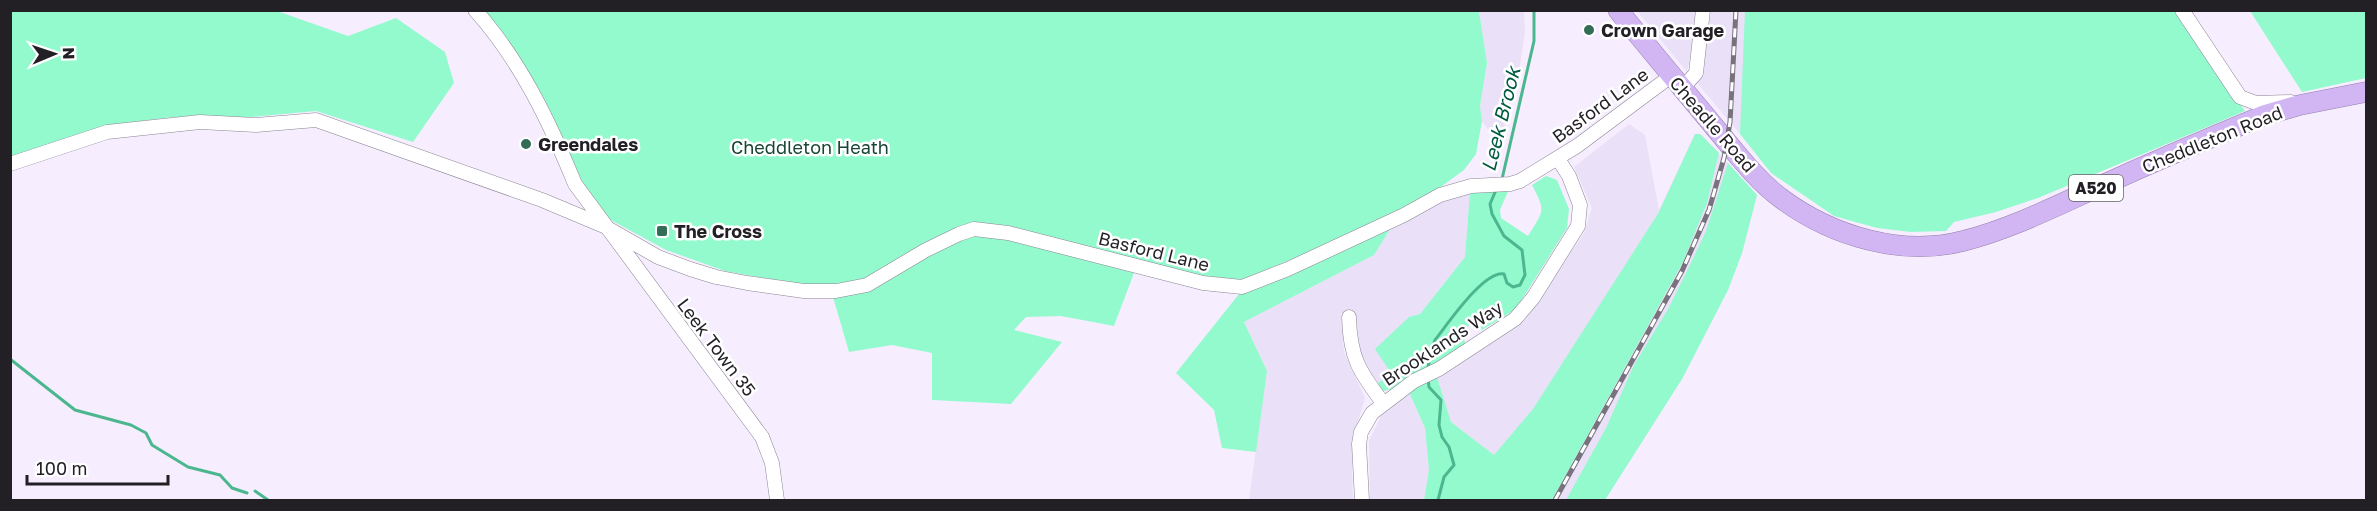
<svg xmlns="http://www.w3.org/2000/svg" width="2377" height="511" viewBox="0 0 2377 511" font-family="'Golos Text',sans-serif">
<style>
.built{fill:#eae0f7}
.green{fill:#93face}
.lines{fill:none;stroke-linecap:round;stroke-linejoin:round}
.stream{stroke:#4cb78e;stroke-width:3}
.minor-casing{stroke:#8b8493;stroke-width:15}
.highway-casing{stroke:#9480ab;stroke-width:21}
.minor{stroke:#fff;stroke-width:14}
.highway{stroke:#d2b5f3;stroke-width:20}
.rail-casing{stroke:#77727c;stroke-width:5}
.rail{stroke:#fff;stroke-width:3;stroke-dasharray:9;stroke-linecap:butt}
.poi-dot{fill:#336d55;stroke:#fff;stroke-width:2}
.labels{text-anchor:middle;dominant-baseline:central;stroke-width:5;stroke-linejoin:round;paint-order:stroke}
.shield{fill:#fff;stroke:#646266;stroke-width:1.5}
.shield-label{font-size:16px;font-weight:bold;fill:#221f25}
.poi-label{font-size:18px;font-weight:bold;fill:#221f25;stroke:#fff;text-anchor:start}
.street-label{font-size:18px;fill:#221f25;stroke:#fff}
.park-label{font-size:18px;fill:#174533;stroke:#fff}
.water-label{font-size:20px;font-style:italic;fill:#005b40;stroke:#fff}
</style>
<rect width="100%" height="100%" fill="#f6eefe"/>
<!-- built -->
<path class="built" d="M1479,11H1524L1525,32L1518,79L1502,134L1491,133L1482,121L1480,106L1487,63Z
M1637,11H1699L1687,72Z
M1705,11H1761L1752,139L1740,134L1698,84Z
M1629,124L1645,135L1659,210L1695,134H1701L1757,195L1742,253L1728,290L1682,379L1605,500H1477L1493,455L1451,422L1437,377L1523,322L1584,233L1592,208L1574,167Z
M1470,191L1465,257L1420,314L1409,317L1398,329L1391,373L1378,383L1365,367L1356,343L1355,312L1341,313L1344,352L1365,398L1357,425L1352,465L1353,500H1249L1267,371L1244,322L1374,255L1394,223L1445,198Z
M1409,392L1425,428L1429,470L1424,500H1370L1369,441L1382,414Z"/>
<!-- green -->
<path class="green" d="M1745,10L2178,12L2245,111L2038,198L1996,212L1954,222L1946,231L1911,232L1877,228L1834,216L1771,173L1740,134Z
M11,11H277L348,36L396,18L445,52L454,83L413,142L316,111L250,117H173L118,124L62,140L11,160Z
M481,11H1479L1487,63L1480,106L1482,121L1476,154L1464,170L1438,189L1358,231L1240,281L1199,278L1009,228C990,223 977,222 958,227L865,280L838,285H801L725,271L666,250L607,218L578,183Z
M2250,11H2366V78L2302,92Z
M1695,134H1700L1719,153L1707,203L1683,262L1552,500H1424L1429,470L1425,428L1409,392L1437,377L1451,422L1494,455L1533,409L1659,212Z
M1728,163L1757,195L1742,253L1728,290L1682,379L1605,500H1566L1606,428L1634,365L1668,309L1689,267L1706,231Z
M1546,176L1557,180L1569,209L1567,228L1516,309L1482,330L1475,321L1463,330L1465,344L1395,388L1384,391L1379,390L1378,383L1391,373L1375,349L1409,317L1420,314L1465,257L1470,191L1509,189L1500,210L1501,218L1528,236C1544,210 1546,212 1532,185Z
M1394,223L1374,255L1244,322L1267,371L1256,452L1222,448L1214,410L1176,373L1239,294Z
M977,234L1007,238L1134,273L1114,326L1061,316L1026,317L1014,330L1062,342L1011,404L932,400V353L892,345L849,352L833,297L959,238Z"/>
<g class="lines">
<!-- stream -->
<path class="stream" d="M1502,179L1534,41V10
M10,359L75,410L131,425L146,433L152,445L188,467L220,475L232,488L247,493
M1428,368L1431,350L1435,340C1447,325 1484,270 1504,274L1507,283L1513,287L1520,285L1525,275L1522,250L1504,236L1492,214L1490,204L1496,190
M1428,378L1429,387L1441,400L1439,425L1442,437L1449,447L1454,465L1444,477L1438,500
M255,491L268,500"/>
<defs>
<path id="minor" d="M475,10C520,60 550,123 575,184L762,437L772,463L777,500
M2182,10L2240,97L2256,103L2291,102
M1682,89L1696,73L1703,10
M10,164L107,132L200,122L256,125L316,120L542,200L604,226L658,257L690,269L716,277L747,283L804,291H836L867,285L926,250L959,234L974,229L1008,233L1203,283L1242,287L1288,269L1404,215L1440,195L1471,186L1510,184L1520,181L1577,146L1671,76
M1349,317C1350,358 1359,371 1383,403
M1362,500L1359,444L1361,432L1372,413L1414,381L1439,369L1515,319L1533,298L1578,226L1580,205L1569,176L1558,159"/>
<path id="highway" d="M1618,10C1651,51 1684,90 1717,130C1737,154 1757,181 1782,199C1832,236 1902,257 1963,241C2010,229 2054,207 2098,187C2153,162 2209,138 2265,115L2300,105L2366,92"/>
</defs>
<!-- minor casing -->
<use href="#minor" class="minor-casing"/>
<!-- highway casing -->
<use href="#highway" class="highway-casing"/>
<!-- minor -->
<use href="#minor" class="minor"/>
<!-- highway -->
<use href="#highway" class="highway"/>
<defs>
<path id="rail" d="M1555,500L1682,271L1709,210L1724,158L1730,122L1736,10"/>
</defs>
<!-- rail casing -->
<use href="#rail" class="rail-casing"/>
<!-- rail -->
<use href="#rail" class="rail"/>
</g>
<!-- markers -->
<g class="poi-dot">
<circle cx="1589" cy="30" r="6"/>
<circle cx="526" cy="144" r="6"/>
<rect x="656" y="225" width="12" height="12" rx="3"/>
</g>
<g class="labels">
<!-- shield labels -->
<rect class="shield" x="2069" y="175" width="54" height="26" rx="4.5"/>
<g class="shield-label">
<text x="2096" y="188">A520</text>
</g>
<!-- poi labels -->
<g class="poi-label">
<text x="1601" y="30">Crown Garage</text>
<text x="538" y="144">Greendales</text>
<text x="674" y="231">The Cross</text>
</g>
<!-- street labels -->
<g class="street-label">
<text transform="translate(1600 105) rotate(-36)">Basford Lane</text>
<text transform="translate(1713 124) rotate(49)">Cheadle Road</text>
<text transform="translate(2212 139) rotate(-22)">Cheddleton Road</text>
<text transform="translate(1154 251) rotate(14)">Basford Lane</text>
<text transform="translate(1442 343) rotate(-33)">Brooklands Way</text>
<text transform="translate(717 347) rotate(53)">Leek Town 35</text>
</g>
<!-- park labels -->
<g class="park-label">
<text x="810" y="147">Cheddleton Heath</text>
</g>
<!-- water labels -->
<g class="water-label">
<text transform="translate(1500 119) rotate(-76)">Leek Brook</text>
</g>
</g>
<!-- border -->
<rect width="2377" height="511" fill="none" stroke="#221f25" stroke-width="24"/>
<!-- north arrow -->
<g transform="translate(54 54) rotate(88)" stroke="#ffffff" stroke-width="4.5" paint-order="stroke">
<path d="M0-4.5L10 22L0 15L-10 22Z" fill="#221f25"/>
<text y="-9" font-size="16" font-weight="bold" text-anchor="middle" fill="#221f25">N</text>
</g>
<!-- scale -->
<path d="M27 475v9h141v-9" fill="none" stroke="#221f25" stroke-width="3"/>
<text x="36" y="475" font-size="18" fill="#221f25" stroke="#ffffff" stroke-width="4.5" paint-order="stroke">100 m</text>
</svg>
